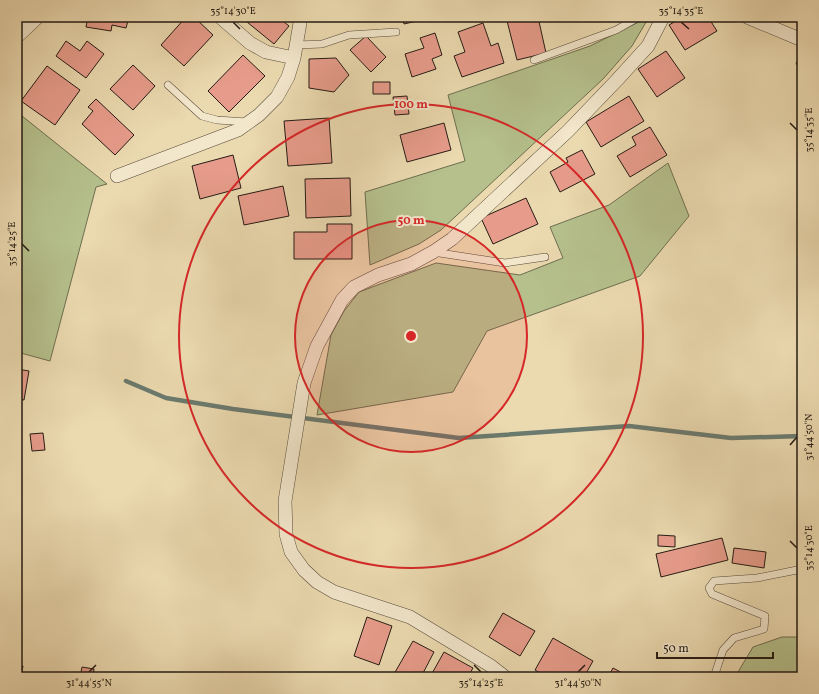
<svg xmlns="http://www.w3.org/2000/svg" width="819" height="694" viewBox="0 0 819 694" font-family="Vollkorn,serif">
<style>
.green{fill:#b5c08c;stroke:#6d6e50}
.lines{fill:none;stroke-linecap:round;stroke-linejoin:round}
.stream{stroke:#6a7a6e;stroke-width:4.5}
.building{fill:#e79c8b;stroke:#251b14}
.service-casing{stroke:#564a3b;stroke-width:8}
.minor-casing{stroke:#564a3b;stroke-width:14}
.tertiary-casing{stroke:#564a3b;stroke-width:18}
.service{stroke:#f2e6cb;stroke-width:7}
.minor{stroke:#f2e6cb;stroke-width:13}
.tertiary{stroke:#f2e6cb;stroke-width:17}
.ticks{fill:none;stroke:#251b14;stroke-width:1.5}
.ring{fill:none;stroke:#d62828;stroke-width:2}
.centre{fill:#d62828;stroke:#f2e6cb;stroke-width:2}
.ring-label{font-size:12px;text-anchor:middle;font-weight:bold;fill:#d62828;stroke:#f2e6cb;stroke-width:4;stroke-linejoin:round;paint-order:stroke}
.neatline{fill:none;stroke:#251b14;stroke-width:1.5}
.ticks-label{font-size:10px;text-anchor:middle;fill:#251b14}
</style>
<rect width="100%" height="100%" fill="#ebd9af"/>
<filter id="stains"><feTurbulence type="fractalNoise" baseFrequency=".005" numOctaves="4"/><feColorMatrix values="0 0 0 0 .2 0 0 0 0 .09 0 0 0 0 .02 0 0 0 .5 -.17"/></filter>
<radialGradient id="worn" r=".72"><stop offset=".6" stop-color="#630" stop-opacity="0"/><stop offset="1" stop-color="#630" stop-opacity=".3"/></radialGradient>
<!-- green -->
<path class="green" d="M649,17L632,46L603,79L441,230L419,244L370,265L365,192L465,161L448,95L590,46Z
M17,112L107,184L96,187L50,361L17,352Z
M668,163L689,216L640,276L487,331L453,392L317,415L331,335L344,311L359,292L436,263L520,275L563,258L550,227L609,205Z
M782,637H802V677H735L753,647Z"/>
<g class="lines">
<!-- stream -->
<path class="stream" d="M126,381L166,398L233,409L459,438L629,426L731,438L802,436"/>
</g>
<!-- building -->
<path class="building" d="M88,17H129L126,28L112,25L111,31L86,27Z
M186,17H194L213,35L184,66L161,45Z
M251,17H278L289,26L274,44L247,22Z
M402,17H417V21L404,24Z
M506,17H538L546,53L517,60Z
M683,17H708L717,31L685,50L669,25Z
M782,17H802V23Z
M483,23L491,46L498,43L504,63L462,77L454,56L465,52L458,32Z
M435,33L442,55L432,59L436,69L412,77L405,54L424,48L420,38Z
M366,36L386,57L371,72L350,50Z
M66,41L80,51L87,41L104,54L86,78L56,56Z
M666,51L685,78L657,97L638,69Z
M802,52V67L796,64Z
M243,55L265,76L229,112L208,91Z
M336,58L349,75L334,92L309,88V59Z
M133,65L155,86L133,110L110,89Z
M47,66L80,90L55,125L21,101Z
M373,82H390V94H373Z
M407,96L409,114L395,115L393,97Z
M629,96L644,121L601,147L586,122Z
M96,99L134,135L115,155L82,124L93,111L88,107Z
M329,118L332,163L288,166L284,121Z
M444,123L451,150L407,162L400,135Z
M650,127L667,155L630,177L617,156L636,145L632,137Z
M582,150L595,174L560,192L550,172L568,162L566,158Z
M233,155L241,188L200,199L192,166Z
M350,178L351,216L306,218L305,179Z
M283,186L289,216L244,225L238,196Z
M526,198L538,224L493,244L481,218Z
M327,224H352V259H294V232H327Z
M17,369L29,371L24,400L17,399Z
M43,433L45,450L32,451L30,434Z
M658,535L675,536V547L658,546Z
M722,538L728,560L661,577L656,554Z
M734,548L766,552L764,568L732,563Z
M503,613L535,631L520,656L489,637Z
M367,617L392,626L379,665L354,656Z
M553,638L593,661L584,677H547L535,670Z
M413,641L434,652L421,677H399L394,674Z
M444,652L473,668L468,677H430Z
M17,665L23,666L21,677H17Z
M82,667L94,669L93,677H80Z
M613,668L630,677H608Z"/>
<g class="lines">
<defs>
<path id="service" d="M297,45L322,44L349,35L396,32
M534,60L616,30L639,17
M168,85L202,116L217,120L247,122
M433,252L505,263L545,257
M714,677L723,650L734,638L764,629L765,616L712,594L709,588L714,581L757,578L802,569"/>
<path id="minor" d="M220,17L250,43L266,52L294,58
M747,17L802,40
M117,176L238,130L259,115L277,97L288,77L294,58L301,17
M505,677L491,666L410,617L334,592L317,582L304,570L291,552L286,534L285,501L304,383L317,346L342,300L354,287L378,275L411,264L433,252L452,239L568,131L617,80L648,46L663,17"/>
<path id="tertiary" d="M17,34L35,17"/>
</defs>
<!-- service casing -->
<use href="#service" class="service-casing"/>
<!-- minor casing -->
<use href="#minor" class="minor-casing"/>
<!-- tertiary casing -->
<use href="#tertiary" class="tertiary-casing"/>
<!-- service -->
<use href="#service" class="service"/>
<!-- minor -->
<use href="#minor" class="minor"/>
<!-- tertiary -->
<use href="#tertiary" class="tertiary"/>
</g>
<!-- ticks -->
<path class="ticks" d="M233,22L240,29M681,22L689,29M790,123L797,130M22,244L29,251M790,445L797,437M790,541L797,548M474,665L481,672M89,672L96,665M578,672L585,665"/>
<!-- distance rings -->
<circle cx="411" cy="336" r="116" fill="#d62828" fill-opacity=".12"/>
<g class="ring">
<circle cx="411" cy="336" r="116"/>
<circle cx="411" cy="336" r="232"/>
</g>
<circle cx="411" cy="336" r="6" class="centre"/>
<g class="ring-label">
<text x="411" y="108">100 m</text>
<text x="411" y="224">50 m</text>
</g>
<!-- margin -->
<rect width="819" height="694" fill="none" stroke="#ebd9af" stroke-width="44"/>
<!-- scale -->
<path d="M657 652v6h116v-6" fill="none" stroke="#251b14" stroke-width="2"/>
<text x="663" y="652" font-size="12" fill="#251b14" stroke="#f2e6cb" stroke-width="3" paint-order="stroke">50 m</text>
<rect x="22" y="22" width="775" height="650" class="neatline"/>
<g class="ticks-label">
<text x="233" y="14">35°14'30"E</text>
<text x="681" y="14">35°14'35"E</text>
<text transform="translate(808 130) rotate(-90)" y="4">35°14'35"E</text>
<text transform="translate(11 244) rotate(-90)" y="4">35°14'25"E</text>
<text transform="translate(808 437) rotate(-90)" y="4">31°44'50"N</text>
<text transform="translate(808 548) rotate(-90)" y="4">35°14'30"E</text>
<text x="89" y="686">31°44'55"N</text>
<text x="481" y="686">35°14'25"E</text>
<text x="578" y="686">31°44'50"N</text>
</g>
<rect width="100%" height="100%" filter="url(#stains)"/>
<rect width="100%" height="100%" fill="url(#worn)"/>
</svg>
